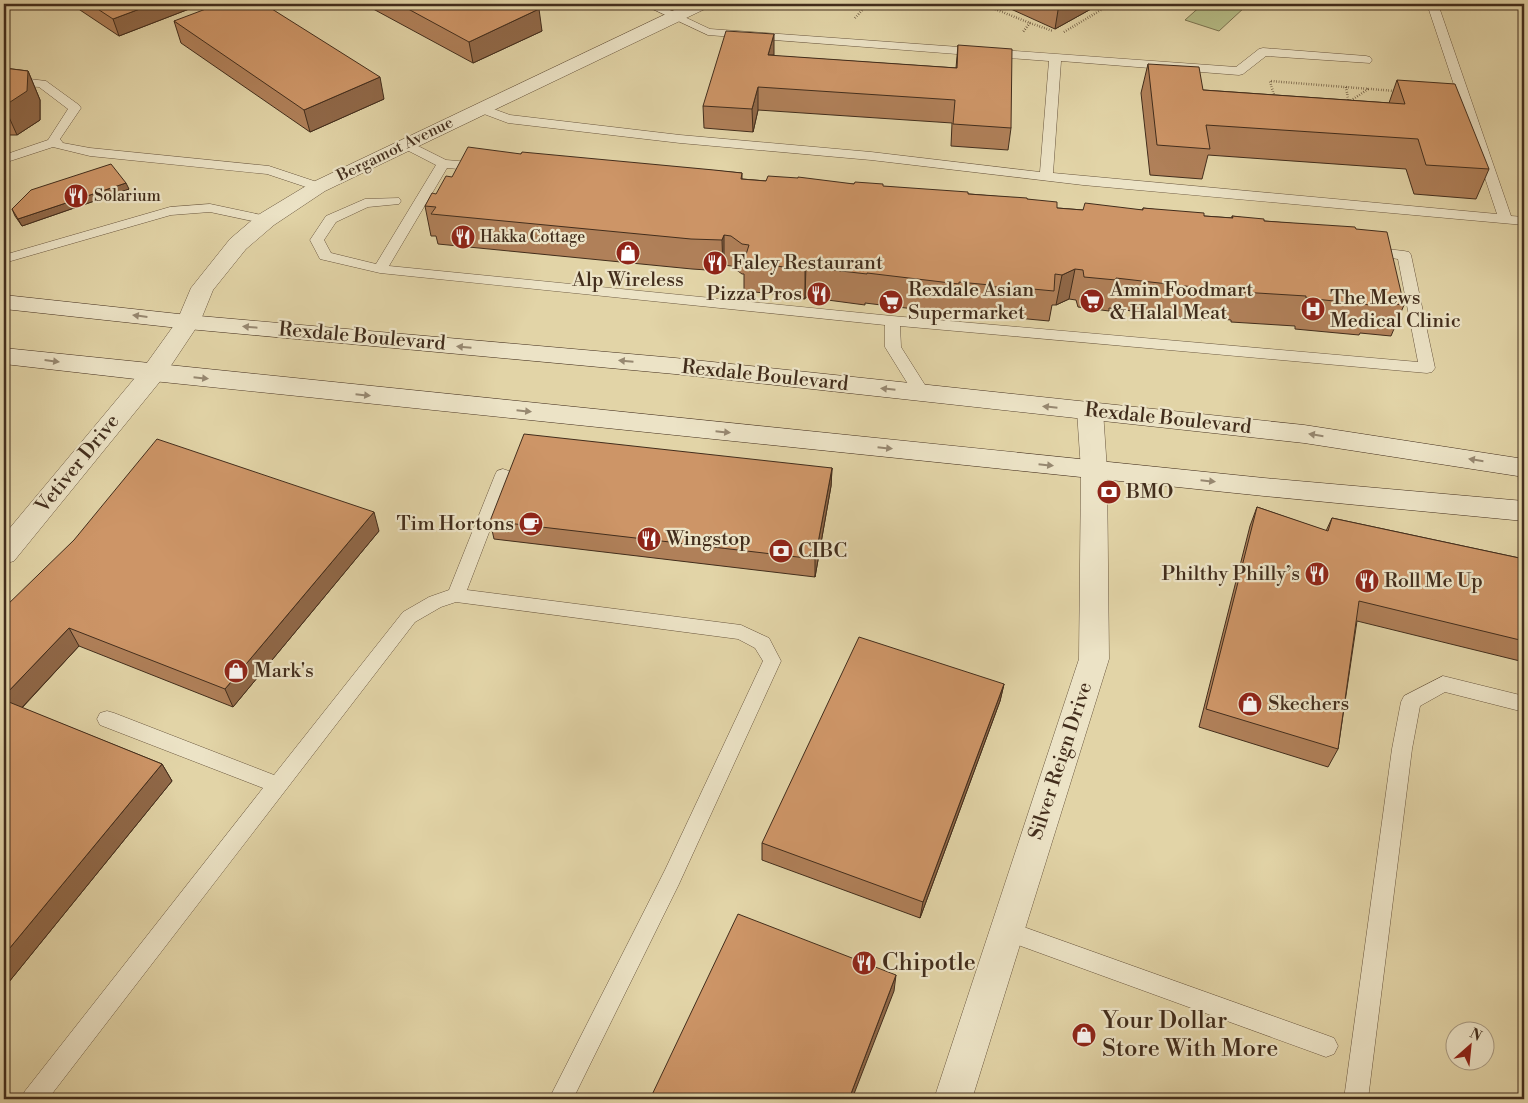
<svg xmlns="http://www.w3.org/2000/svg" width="1528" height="1103" viewBox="0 0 1528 1103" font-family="'Libre Bodoni',serif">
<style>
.green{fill:#b5bc86;stroke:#7c7451}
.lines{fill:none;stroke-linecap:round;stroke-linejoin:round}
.lane-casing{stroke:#6a573f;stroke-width:1}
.street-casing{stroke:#6a573f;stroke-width:1}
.secondary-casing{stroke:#422d1c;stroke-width:1}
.path{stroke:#422d1c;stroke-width:2.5;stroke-dasharray:0.5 2;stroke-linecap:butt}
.lane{fill:#ece3c6;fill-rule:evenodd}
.street{fill:#ece3c6;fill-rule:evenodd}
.secondary{fill:#ece3c6;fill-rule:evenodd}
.wall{fill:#b08059;stroke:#422d1c}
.shaded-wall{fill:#906848;stroke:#422d1c}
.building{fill:#cd9567;stroke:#422d1c}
.oneway{fill:#978871}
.labels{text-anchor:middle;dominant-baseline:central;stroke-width:4.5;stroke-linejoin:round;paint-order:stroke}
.far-street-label{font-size:16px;fill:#422d1c;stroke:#ece3c6}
.far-poi-label{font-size:16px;fill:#422d1c;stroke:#ece3c6;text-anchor:start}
.poi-label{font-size:20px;fill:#422d1c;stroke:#ece3c6;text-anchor:start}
.street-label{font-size:20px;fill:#422d1c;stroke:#ece3c6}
.near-poi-label{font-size:24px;fill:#422d1c;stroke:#ece3c6;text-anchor:start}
</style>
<rect width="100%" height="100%" fill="#e2d4a7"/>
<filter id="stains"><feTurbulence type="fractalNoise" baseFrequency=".004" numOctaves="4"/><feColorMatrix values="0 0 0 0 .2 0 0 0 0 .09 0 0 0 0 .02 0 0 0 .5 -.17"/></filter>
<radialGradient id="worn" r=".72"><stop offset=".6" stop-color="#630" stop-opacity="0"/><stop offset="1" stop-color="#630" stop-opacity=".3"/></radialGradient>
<!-- green -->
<path class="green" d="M1203,4H1233L1245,7L1219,31L1185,20Z"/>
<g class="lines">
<defs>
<path id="lane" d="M642,4H657L710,29L1236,67L1259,49L1263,48L1366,56L1370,57L1372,60L1370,63L1266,56L1243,74L1239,75L1061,61L1053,173L1497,214L1427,4H1438L1511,216L1524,217V225L1083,185L871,160L680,143L508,123L476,111L474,108L480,104L510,115L680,135L871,152L1040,172L1049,61L708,35Z
M1508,4H1524V8L1510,6Z
M4,76L46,81L79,105L81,108L60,139L63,143L90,148L269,166L323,184L325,187L318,191L267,174L90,156L53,147L4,163V155L48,140L68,109L39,87L4,84Z
M406,140L446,160L482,163L489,167L482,171L447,168L389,266L892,316L1418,362L1398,259L1364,254L1362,251L1364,248L1369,247L1404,251L1409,252L1411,255L1435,368L1432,372L1427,373L900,326L901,347L930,393L928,397L922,398L916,397L885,347V325L380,273L320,259L310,240L326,216L365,199L399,198L401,201L399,204L368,207L336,222L324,240L331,253L376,264L436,165L401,147L400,144L401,141Z
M210,204L271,217L273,220L266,224L210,212L171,215L4,263V255L170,207Z
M503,469L509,471L511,475L467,590L741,625L769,638L781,661L679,884L573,1099H549L665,870L763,661L755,648L738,639L456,602L441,607L415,622L48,1099H21L25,1091L263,788L100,725L97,719L100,713L107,711L114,713L274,775L403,612L429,597L449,590L495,475L497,471Z
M1443,676L1524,696V712L1445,692L1420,706L1412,749L1368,1099H1344L1392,749L1401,702L1404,696Z
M1007,921L1326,1035L1334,1038L1338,1046L1334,1054L1326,1057L1007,941L999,938L996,931L999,924Z"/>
<path id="street" d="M687,4H710L707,8L325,191L274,225L246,249L213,290L200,322L162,379L14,561L4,564V535L144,367L177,321L191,288L230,239L258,215L311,183Z
M1090,403L1099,405L1103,411L1107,470L1109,659L972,1099H934L1079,659L1081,470L1077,411L1081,405Z"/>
<path id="secondary" d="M4,295L188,315L675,358L1304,425L1524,459V477L1304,443L675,374L188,329L4,309Z
M4,348L1264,478L1524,501V521L1264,496L153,381L4,364Z"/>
</defs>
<!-- lane casing -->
<use href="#lane" class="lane-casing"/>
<!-- street casing -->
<use href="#street" class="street-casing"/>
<!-- secondary casing -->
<use href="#secondary" class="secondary-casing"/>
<!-- path -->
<path class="path" d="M971,4L987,6L1030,23L1023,32
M855,18L868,4
M1030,23L1053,31
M1064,32L1111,4
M1346,87L1349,104
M1275,99L1270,81L1395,91
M1349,102L1368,89"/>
<!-- lane -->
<use href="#lane" class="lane"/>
<!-- street -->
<use href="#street" class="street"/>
<!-- secondary -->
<use href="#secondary" class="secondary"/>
</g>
<!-- wall -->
<path class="wall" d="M71,4H202L119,36Z
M364,4H528L542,31L473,63Z
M1002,4H1100L1055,29L1002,5Z
M174,21L384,99L310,132L181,43Z
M958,45L1011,128L1008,150L951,146L952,123L758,110L753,132L704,128L703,106L774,56L956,68Z
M1524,49V64L1521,56Z
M1148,64L1203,90L1389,103L1397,80L1489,169L1476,199L1414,194L1406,169L1208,155L1202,179L1150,175L1141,93Z
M4,68L28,71L40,100V120L17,135H4Z
M521,154L742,173V179L766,181L854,184L1027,199L1057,208L1083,210H1143V208L1204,216L1232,218V216L1264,221L1356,229L1404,305L1391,336L1360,333L1359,335L1295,329V326L1231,322V320L1203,317L1202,320L1109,308V311L1078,307L1076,300L1069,299L1056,305H1052L1049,321L1017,318L1016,320L985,317V315L955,312V314L865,303V305L805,297V299L775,296V294L744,291V274H742L731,266L724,265L723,271L692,269L438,244L436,236H431L425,206L452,177Z
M129,189L22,226L15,216L12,209Z
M832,468L831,486L815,577L494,539L490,521Z
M1257,507L1326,531L1332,518L1524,559V662L1357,621L1338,749L1328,767L1199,727L1250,526Z
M379,531L233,707L79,646L22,708L162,764L172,781L4,988V608Z
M1004,684L1000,701L920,918L762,860V843Z"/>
<!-- shaded-wall -->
<path class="shaded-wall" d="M153,4H202L119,36L113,19Z
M1059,4H1100L1055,29Z
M539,9L542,31L473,63L469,42Z
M774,34V55H768Z
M28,71L40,100V120L17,135L4,106Z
M380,77L384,99L310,132L304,110Z
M758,87V110L753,132L752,109Z
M126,183L129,189L22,226L18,219Z
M724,235V265L723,271L722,240Z
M806,267L805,297V299V269Z
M1075,269L1069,299L1056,305L1062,275Z
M832,468L831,486L815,577V559Z
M374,512L379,531L233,707L225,689Z
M69,628L79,646L13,717L4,703V696Z
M1004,684L1000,701L920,918L923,902Z
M162,764L172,781L4,988V955Z
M896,975L894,991L852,1099H849Z"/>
<!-- building -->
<path class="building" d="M90,4H153L113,19Z
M219,4H264L380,77L304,110L174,21Z
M399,4H528L539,9L469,42Z
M726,31L774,34L768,55L957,68L958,45L1012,49L1011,128L953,124L955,100L758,87L752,109L703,106Z
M1148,64L1199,67L1203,90L1405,104L1397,80L1455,84L1489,169L1426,165L1418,139L1206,125L1210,149L1157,145Z
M4,68L28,71L27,91L4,106Z
M468,147L521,154L522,152L714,170L742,173L741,179L766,181L768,176L798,178V177L854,184L855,182L883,184V186L968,192V194L1027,198V199L1057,202V208L1083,210L1085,203L1143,210V208L1204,213V216L1233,218L1232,216L1264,219V221L1355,227L1356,229L1387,232L1404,305L1371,302V305L1306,298V296L1241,292V289L1211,287V289L1116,278V280L1084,277L1083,270L1075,269L1062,275L1055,274L1054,291L1022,288L1021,290L989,286L990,285L959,282V284L867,273V274L806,267L805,269L775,266L776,264L744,261L749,245L742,244L731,236L724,235L722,240L691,239L431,214L436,207L425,206L432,193L436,194L446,176L452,177Z
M111,164L126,183L18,219L12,209L31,190Z
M524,434L832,468L815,559L490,521Z
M157,439L374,512L225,689L69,628L4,696V608L74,540Z
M1257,507L1328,531L1332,518L1524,559V641L1359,601L1338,749L1206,709Z
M859,637L1004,684L923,902L762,843Z
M4,700L162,764L4,955Z
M738,914L896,975L849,1099H650Z"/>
<!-- one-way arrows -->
<defs><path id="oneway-solid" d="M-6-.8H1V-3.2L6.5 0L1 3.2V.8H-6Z" transform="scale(1.25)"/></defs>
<g class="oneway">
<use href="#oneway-solid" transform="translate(140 316) rotate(-173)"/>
<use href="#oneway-solid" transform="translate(250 327) rotate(-175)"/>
<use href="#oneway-solid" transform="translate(464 347) rotate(-175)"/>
<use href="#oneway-solid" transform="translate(52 361) rotate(7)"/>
<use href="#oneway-solid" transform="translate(626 361) rotate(-175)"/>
<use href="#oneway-solid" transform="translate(201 378) rotate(6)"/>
<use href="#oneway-solid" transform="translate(888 389) rotate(-174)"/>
<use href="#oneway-solid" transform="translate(363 395) rotate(6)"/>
<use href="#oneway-solid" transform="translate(1050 407) rotate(-174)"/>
<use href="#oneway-solid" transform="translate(524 411) rotate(6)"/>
<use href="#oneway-solid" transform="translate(723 432) rotate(6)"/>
<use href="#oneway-solid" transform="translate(1316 435) rotate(-171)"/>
<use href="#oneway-solid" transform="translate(885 448) rotate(6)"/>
<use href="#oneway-solid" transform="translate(1476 460) rotate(-171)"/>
<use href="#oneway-solid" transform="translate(1046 465) rotate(6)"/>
<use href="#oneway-solid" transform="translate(1208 481) rotate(6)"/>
</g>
<!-- icons -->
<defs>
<symbol id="restaurant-disc" viewBox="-11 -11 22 22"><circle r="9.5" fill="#8f2418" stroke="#ece3c6"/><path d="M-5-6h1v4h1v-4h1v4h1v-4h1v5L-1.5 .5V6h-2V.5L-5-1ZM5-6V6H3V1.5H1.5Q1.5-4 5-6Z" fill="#fff"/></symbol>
<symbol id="shop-disc" viewBox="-11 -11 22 22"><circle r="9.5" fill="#8f2418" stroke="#ece3c6"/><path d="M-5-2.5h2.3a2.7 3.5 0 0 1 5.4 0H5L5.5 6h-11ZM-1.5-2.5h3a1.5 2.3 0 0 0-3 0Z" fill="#fff"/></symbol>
<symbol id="supermarket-disc" viewBox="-11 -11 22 22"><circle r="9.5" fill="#8f2418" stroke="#ece3c6"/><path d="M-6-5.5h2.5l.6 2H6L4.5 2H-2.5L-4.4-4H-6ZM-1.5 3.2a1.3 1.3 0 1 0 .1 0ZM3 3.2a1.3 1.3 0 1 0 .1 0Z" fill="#fff"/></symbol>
<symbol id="hospital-disc" viewBox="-11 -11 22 22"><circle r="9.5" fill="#8f2418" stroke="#ece3c6"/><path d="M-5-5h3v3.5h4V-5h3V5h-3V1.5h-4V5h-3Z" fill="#fff"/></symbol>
<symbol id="bank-disc" viewBox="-11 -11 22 22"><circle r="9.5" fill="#8f2418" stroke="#ece3c6"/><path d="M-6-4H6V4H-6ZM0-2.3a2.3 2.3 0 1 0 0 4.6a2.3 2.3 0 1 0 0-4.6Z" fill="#fff"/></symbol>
<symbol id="cafe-disc" viewBox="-11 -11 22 22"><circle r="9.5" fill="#8f2418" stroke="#ece3c6"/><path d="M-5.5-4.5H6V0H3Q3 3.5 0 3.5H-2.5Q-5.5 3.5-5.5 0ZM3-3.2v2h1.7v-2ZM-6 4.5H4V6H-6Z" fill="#fff"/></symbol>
</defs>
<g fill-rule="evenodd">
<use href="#restaurant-disc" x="62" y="182" width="28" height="28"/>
<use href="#restaurant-disc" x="449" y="223" width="28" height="28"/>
<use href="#shop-disc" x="614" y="239" width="28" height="28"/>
<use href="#restaurant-disc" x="701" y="249" width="28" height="28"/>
<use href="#restaurant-disc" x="805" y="280" width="28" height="28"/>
<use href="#supermarket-disc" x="1078" y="287" width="28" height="28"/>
<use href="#supermarket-disc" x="877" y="288" width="28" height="28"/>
<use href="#hospital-disc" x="1299" y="295" width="28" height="28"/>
<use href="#bank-disc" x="1095" y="478" width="28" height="28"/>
<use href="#cafe-disc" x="517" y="510" width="28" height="28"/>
<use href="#restaurant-disc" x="635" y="525" width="28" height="28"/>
<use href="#bank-disc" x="767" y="537" width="28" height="28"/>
<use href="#restaurant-disc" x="1303" y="560" width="28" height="28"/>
<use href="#restaurant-disc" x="1353" y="567" width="28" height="28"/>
<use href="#shop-disc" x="222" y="657" width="28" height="28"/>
<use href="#shop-disc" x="1236" y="690" width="28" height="28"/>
<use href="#restaurant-disc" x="850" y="949" width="28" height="28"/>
<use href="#shop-disc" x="1070" y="1021" width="28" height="28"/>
</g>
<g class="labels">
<!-- far-street labels -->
<g class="far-street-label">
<text transform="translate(395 149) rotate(-26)">Bergamot Avenue</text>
</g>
<!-- far-poi labels -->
<g class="far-poi-label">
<text x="94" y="196">Solarium</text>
<text x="480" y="237">Hakka Cottage</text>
</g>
<!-- poi labels -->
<g class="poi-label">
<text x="732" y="263">Faley Restaurant</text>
<text x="628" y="280" text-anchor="middle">Alp Wireless</text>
<text x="908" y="290">Rexdale Asian<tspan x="908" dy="23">Supermarket</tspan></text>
<text x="1110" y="290">Amin Foodmart<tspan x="1110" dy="23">&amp; Halal Meat</tspan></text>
<text x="802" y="294" text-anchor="end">Pizza Pros</text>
<text x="1330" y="298">The Mews<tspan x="1330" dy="23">Medical Clinic</tspan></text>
<text x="1126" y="492">BMO</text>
<text x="514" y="524" text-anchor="end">Tim Hortons</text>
<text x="666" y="539">Wingstop</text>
<text x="798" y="551">CIBC</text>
<text x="1300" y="574" text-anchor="end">Philthy Philly’s</text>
<text x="1384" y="581">Roll Me Up</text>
<text x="254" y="671">Mark's</text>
<text x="1268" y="704">Skechers</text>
</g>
<!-- street labels -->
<g class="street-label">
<text transform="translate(362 337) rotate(5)">Rexdale Boulevard</text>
<text transform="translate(765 376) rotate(6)">Rexdale Boulevard</text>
<text transform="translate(1168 419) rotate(6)">Rexdale Boulevard</text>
<text transform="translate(78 464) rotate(-51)">Vetiver Drive</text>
<text transform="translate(1061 761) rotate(-72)">Silver Reign Drive</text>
</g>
<!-- near-poi labels -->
<g class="near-poi-label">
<text x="882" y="963">Chipotle</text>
<text x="1102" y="1021">Your Dollar<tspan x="1102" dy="28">Store With More</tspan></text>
</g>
</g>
<!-- margin -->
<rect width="1528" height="1103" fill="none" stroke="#e2d4a7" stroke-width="20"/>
<rect x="5" y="5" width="1518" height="1093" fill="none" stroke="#422d1c" stroke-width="2.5"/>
<rect x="10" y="10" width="1508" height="1083" fill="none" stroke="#422d1c"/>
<!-- north arrow -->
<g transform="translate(1470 1046) rotate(27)"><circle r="24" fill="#ece3c6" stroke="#a89a82"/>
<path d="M0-4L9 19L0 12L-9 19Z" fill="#8f2418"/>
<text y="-8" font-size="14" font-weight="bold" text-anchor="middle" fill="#422d1c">N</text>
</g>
<rect width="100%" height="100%" filter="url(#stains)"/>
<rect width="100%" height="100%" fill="url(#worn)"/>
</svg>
